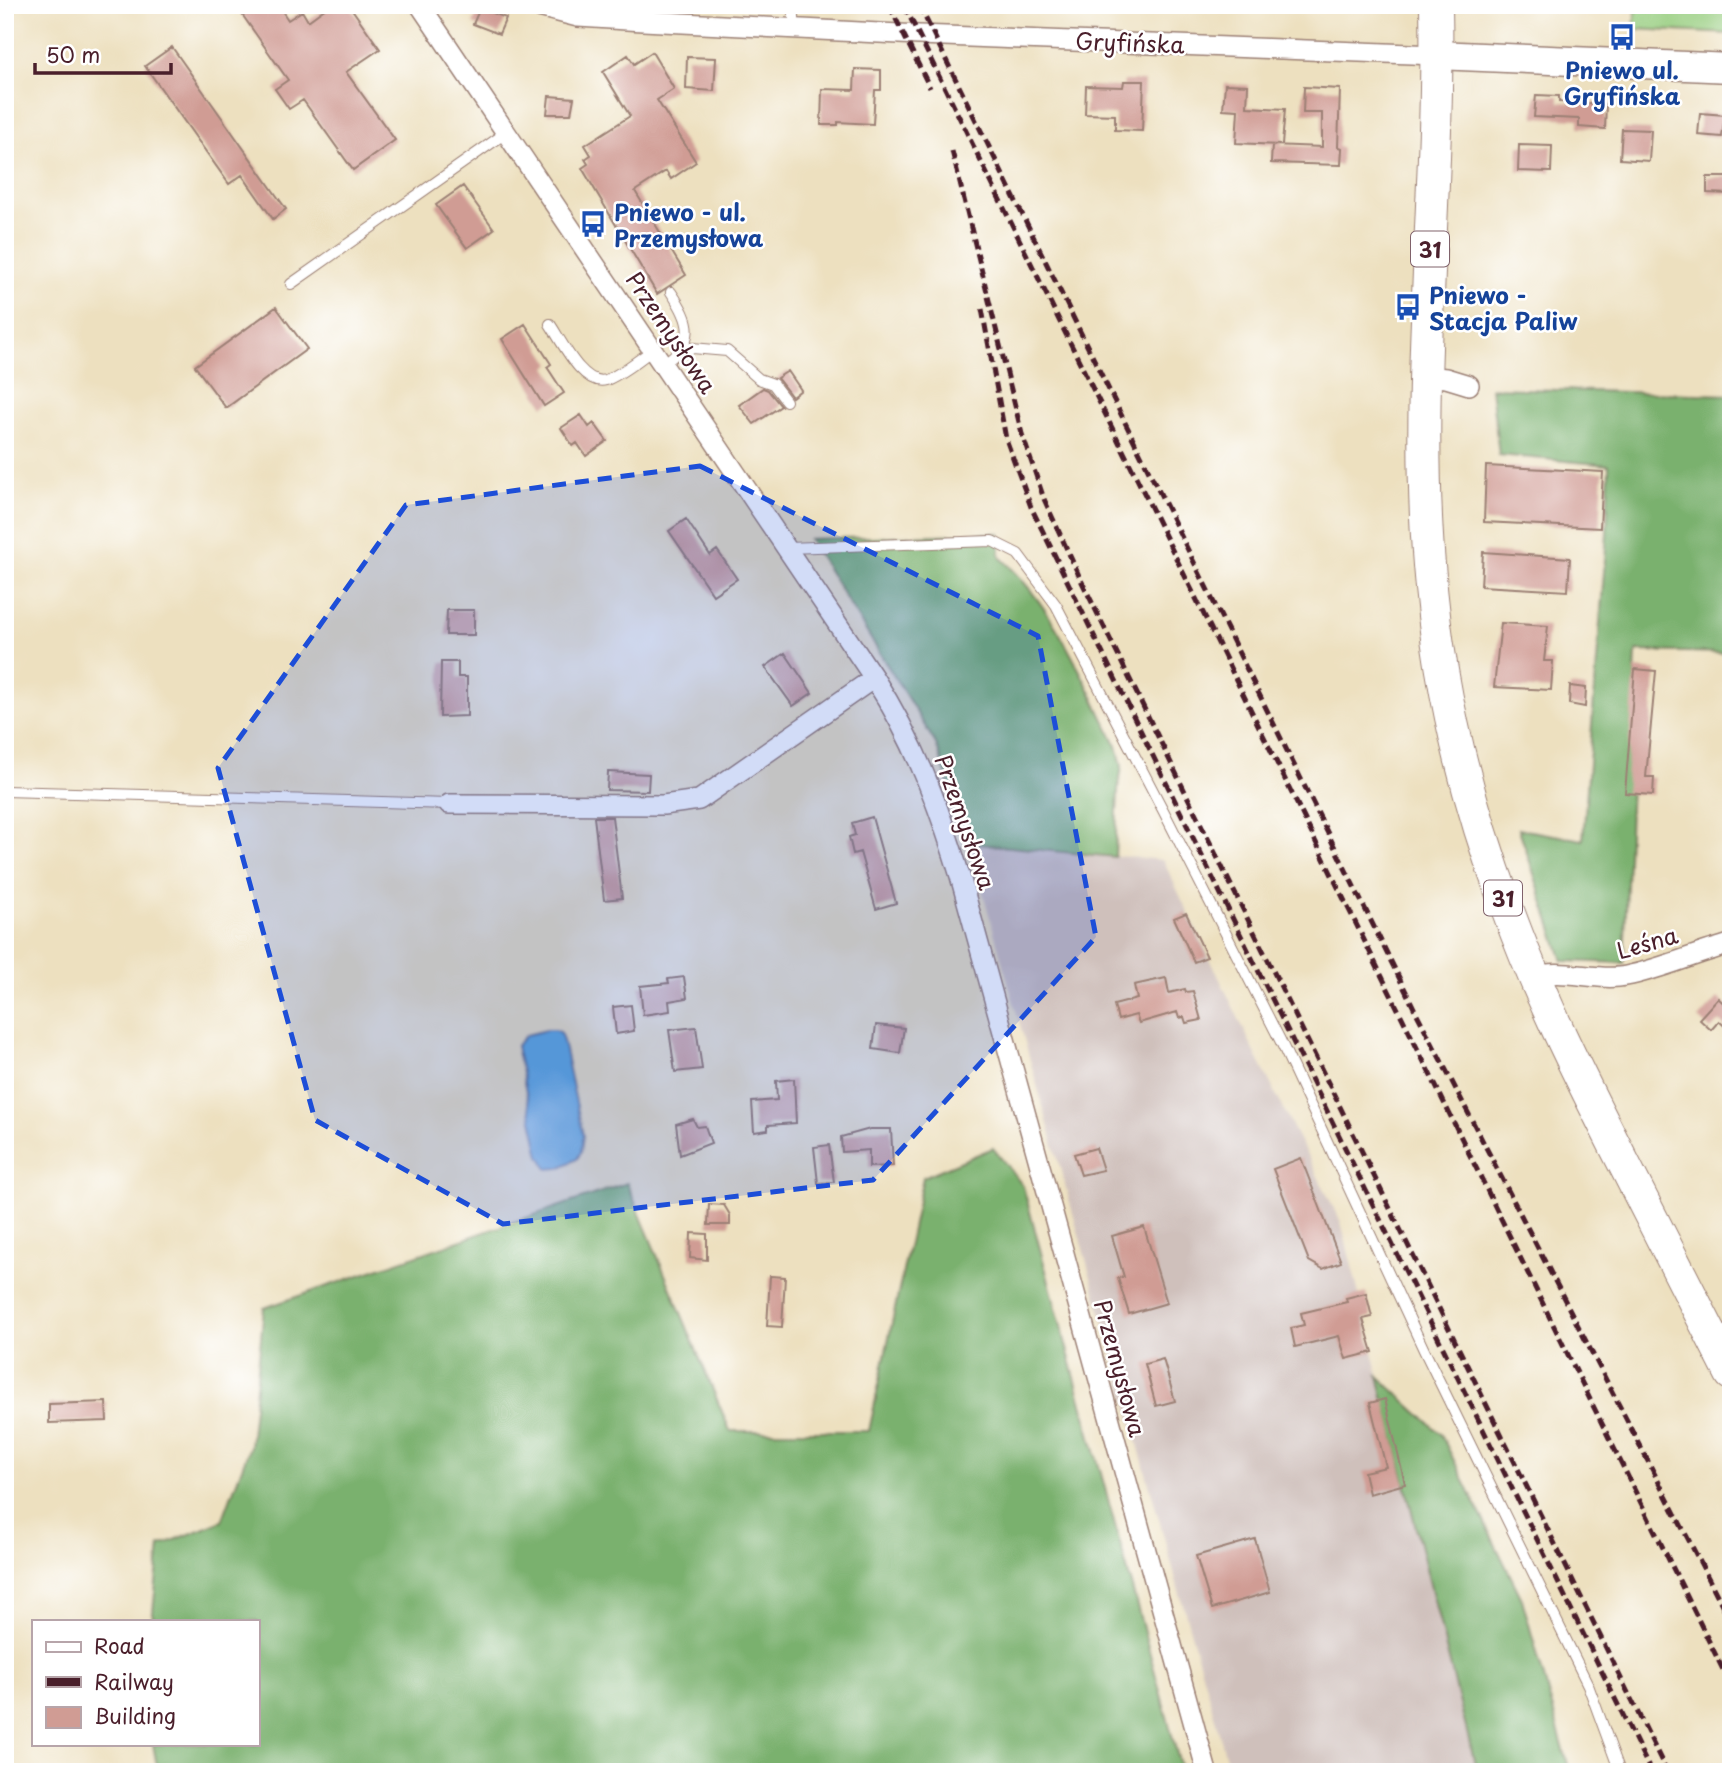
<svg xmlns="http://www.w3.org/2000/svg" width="1736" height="1777" viewBox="0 0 1736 1777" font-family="'Playpen Sans',sans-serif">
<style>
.industrial{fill:#cfc0bb}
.green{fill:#98ce80;stroke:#717656;stroke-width:2}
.forest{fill:#7ab16e;stroke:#62684c;stroke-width:2}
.water{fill:#63a9d9;stroke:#566482;stroke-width:2}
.building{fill:#d09c94}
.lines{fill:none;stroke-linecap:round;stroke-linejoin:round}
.lane-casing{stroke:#9c8075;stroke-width:12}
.street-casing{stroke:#9c8075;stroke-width:22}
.secondary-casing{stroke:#9c8075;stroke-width:31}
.primary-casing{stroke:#9c8075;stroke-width:34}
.lane{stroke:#fff;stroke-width:10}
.street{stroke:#fff;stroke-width:19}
.secondary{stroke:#fff;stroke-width:28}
.primary{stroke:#fff;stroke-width:32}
.rail{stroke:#4a1f2b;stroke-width:5;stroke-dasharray:10 5;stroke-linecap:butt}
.marked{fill:#1d4ed8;fill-opacity:0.2;stroke:#1d4ed8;stroke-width:5;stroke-dasharray:14 9;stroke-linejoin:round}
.labels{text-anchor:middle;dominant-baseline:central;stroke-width:5;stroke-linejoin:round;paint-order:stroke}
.shield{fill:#fff;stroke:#80626b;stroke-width:2}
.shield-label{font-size:21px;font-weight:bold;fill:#4a1f2b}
.street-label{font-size:23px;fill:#4a1f2b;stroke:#fff}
.transit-label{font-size:23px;font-weight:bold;fill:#164399;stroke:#fff;text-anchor:start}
</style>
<rect width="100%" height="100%" fill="#fff"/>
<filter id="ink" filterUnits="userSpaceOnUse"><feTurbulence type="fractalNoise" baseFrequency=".0143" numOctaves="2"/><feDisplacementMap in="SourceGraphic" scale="14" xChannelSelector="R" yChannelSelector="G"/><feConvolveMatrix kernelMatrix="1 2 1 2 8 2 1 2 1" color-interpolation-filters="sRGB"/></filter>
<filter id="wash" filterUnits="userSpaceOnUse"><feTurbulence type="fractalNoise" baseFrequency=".00686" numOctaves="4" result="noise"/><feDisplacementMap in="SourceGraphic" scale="28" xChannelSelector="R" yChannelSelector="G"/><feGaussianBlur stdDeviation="1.57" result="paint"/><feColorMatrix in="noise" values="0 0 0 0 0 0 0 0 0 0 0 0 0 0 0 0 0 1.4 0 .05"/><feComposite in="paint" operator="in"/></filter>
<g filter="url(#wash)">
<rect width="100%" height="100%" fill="#ede0bf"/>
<!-- industrial -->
<path class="industrial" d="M969,843L1163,860L1257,1057L1341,1222L1477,1772H1230Z"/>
<!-- green -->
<path class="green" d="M1636,5H1731V34L1634,29Z"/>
<!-- forest -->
<path class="forest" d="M1491,388L1731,395V653L1636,651L1624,963L1563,961L1519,829L1583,840L1607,533L1609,465L1499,455Z
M999,533L1000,557C1055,607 1084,681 1117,746L1122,766L1118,790L1115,857L969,843L936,744L809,539Z
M993,1148L1023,1186L1182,1772H158L153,1744H257V1621H152L160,1546L222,1521L250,1446L264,1308L627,1183L730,1431H869L923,1177Z
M1378,1376L1441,1434L1522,1599L1570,1772H1477Z"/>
<!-- water -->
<path class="water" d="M546,1030H555L560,1032L563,1041L583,1135L581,1152L577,1159L559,1168L548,1169L540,1156L516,1046L526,1035Z"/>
<g id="blocks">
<!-- building -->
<path class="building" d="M251,5H278L288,20L302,11L308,21L330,5H349L380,49L346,72L395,140L353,170L303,100L289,109L275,89L288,80L241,13Z
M480,8L506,18L499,34L473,24Z
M172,47L286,209L273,219L242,175L229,184L145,66Z
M652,52L674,89L657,100L696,162L671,179L666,171L635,191L686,275L657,294L582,168L588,164L585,159L591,155L585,145L630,116L603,72L628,55L634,64Z
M687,57L716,58L714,91L686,89Z
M855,69L881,70V90H875L873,124L838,122V125H821L822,89L854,90Z
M1124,81H1144L1142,131L1115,130V115L1085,114L1086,86L1123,87Z
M1225,84L1248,85L1247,107L1285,109L1282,145L1236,143L1238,110L1223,109Z
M1304,87L1340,89L1338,147L1342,148L1341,165L1271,163L1272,145L1322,147V113H1303Z
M1536,95L1559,96V102L1606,104L1605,129L1579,127V119L1534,117Z
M549,96L574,98L571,114H547Z
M1700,113L1725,115L1722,137L1698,135Z
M1622,129L1651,130L1649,161L1620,159Z
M1519,145L1552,146L1551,172L1518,171Z
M1707,177H1731V194L1707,193Z
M463,186L494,229L467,248L436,205Z
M276,307L307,349L226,408L195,366Z
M525,324L551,364L547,367L564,393L544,406L502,339Z
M788,371L801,390L792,397L777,378Z
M763,388L768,390L781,406L754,424L739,405Z
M581,415L589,427L594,423L607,441L586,456L577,443L573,446L561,428Z
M1486,466L1603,472L1600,528L1484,522Z
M686,519L710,555L717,550L737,579L713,595L669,531Z
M1483,552L1570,558L1568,591L1481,586Z
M447,610H474V635H446Z
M1501,623L1548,626L1544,661H1553L1551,690L1494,687Z
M785,653L812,693L793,706L765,667Z
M441,662H458V677H467V716L440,717Z
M1635,669L1656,671L1646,777H1654L1653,795L1625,793Z
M1570,686L1586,688L1585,707L1569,704Z
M608,772L649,774L648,791L607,790Z
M594,817H612L622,898L604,900Z
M872,817L896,903L876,909L860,852L853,854L849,837L855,835L852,823Z
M1186,913L1207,957L1194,962L1174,918Z
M684,977L687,998L669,1001L670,1011L643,1015L640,986L669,983L668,979Z
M1166,978L1169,993L1185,989L1186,992L1193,991L1201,1020L1186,1023L1184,1017L1179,1018L1177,1012L1139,1023L1136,1015L1118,1020L1114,1005L1137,999L1134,985Z
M1718,998L1731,1010V1032L1719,1021L1711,1030L1699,1019Z
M631,1005L634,1031L616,1034L613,1007Z
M876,1025L904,1028L900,1053L873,1049Z
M696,1027L702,1069L675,1072L669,1030Z
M794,1079L796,1123L768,1125V1130L754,1132L752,1102L777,1100L776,1081Z
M693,1119L697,1127L705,1126L711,1143L680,1155L676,1124Z
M870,1129H891L893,1166L869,1167V1150L842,1152L841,1137Z
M829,1145L834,1182L818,1183L814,1147Z
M1096,1148L1103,1170L1081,1175L1074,1154Z
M1301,1158L1341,1262L1323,1269L1309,1261L1273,1169Z
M709,1204L724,1205L730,1215V1225H708Z
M1144,1227L1167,1303L1129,1314L1118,1278L1124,1277L1112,1236Z
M691,1233L707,1234V1260L690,1258Z
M770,1276L785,1277L782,1327L767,1326Z
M1366,1293L1372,1317L1363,1319L1373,1352L1346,1359L1339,1336L1295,1347L1291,1328L1304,1325L1301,1313L1347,1302L1346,1298Z
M1163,1359L1175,1401L1156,1406L1145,1364Z
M1385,1399L1405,1484L1369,1494L1364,1472L1386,1467L1370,1403Z
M106,1402L107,1421L49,1423V1404Z
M1255,1539L1270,1592L1212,1609L1196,1556Z"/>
</g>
</g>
<g filter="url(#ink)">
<use href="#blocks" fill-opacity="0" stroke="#9c8075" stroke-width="2"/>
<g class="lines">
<defs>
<path id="lane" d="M794,5V29
M291,284L507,132
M550,324C561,340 583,387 606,380C622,374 639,359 653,350
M679,353L692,348L727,351L759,379L773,384L786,401
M663,364C697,341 692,323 671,292
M787,548L992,541L1018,554L1056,605L1164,812L1281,1042L1424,1350L1588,1685L1620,1772
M5,791L449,804"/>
<path id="street" d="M420,5L874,678C915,742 938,804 960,876L1207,1772
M531,5L578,17L643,21L919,35L1437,55
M1425,376L1446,378L1469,385
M449,804L663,805L699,800L874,678
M1534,977C1560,967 1598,982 1626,976C1662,969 1696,953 1731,944"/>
<path id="secondary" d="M1437,55L1731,68"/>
<path id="primary" d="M1436,5C1440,192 1414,379 1429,565C1438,682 1466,799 1507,908C1537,991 1577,1071 1617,1150C1655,1224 1693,1299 1731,1374"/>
</defs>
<!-- lane casing -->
<use href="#lane" class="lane-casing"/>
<!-- street casing -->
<use href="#street" class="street-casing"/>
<!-- secondary casing -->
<use href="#secondary" class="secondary-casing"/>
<!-- primary casing -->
<use href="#primary" class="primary-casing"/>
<!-- lane -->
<use href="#lane" class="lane"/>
<!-- street -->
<use href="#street" class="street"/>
<!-- secondary -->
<use href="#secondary" class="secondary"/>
<!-- primary -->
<use href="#primary" class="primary"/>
<!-- rail -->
<path class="rail" d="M889,5L930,88
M904,5L1731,1686
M919,5L1414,1008L1731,1622
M952,151L1022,434L1044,499L1081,580L1667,1772
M982,309L1006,439L1031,507L1651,1772"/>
</g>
</g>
<!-- marked area -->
<path class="marked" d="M700,466L1038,636L1096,937L873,1180L503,1224L315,1120L218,768L406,505Z"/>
<!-- icons -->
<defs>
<symbol id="bus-bare" viewBox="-9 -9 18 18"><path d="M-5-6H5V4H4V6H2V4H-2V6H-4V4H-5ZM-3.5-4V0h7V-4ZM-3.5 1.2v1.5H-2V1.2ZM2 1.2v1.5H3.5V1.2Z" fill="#1a4fb4" stroke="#fff" stroke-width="2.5" paint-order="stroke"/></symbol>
</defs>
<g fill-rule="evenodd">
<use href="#bus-bare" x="1603" y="18" width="38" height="38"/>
<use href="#bus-bare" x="574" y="205" width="38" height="38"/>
<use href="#bus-bare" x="1389" y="288" width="38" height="38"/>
</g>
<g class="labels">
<!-- shield labels -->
<g class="shield">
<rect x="1411" y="231.5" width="38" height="35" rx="5"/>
<rect x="1484" y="880.5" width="38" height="35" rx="5"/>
</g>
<g class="shield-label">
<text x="1430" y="249">31</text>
<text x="1503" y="898">31</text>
</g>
<!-- street labels -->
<g class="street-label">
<text transform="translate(1130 42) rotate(2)">Gryfińska</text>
<text transform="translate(672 332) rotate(56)">Przemysłowa</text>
<text transform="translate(966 822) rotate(71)">Przemysłowa</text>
<text transform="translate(1647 942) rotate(-16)">Leśna</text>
<text transform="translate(1121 1368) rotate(75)">Przemysłowa</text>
</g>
<!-- transit labels -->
<g class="transit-label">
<text x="1622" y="69" text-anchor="middle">Pniewo ul.<tspan x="1622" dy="26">Gryfińska</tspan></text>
<text x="614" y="211">Pniewo - ul.<tspan x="614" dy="26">Przemysłowa</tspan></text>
<text x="1429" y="294">Pniewo -<tspan x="1429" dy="26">Stacja Paliw</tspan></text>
</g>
</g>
<!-- margin -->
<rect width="1736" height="1777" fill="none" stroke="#fff" stroke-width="28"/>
<!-- legend -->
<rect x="32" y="1620" width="228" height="126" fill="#ffffff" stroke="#b7a5aa" stroke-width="2"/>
<rect x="46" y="1642" width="35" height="10" fill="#ffffff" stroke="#b7a5aa" stroke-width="2"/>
<text x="94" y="1654" font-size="21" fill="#4a1f2b">Road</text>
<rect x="46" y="1677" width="35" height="10" fill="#4a1f2b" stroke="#b7a5aa" stroke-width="2"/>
<text x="94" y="1690" font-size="21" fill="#4a1f2b">Railway</text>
<rect x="46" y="1707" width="35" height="21" fill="#d09c94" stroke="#b7a5aa" stroke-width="2"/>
<text x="94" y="1724" font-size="21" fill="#4a1f2b">Building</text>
<!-- scale -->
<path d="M35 63v10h136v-10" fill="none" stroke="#4a1f2b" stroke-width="3.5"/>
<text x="46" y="63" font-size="21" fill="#4a1f2b" stroke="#ffffff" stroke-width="5" paint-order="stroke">50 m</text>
</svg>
